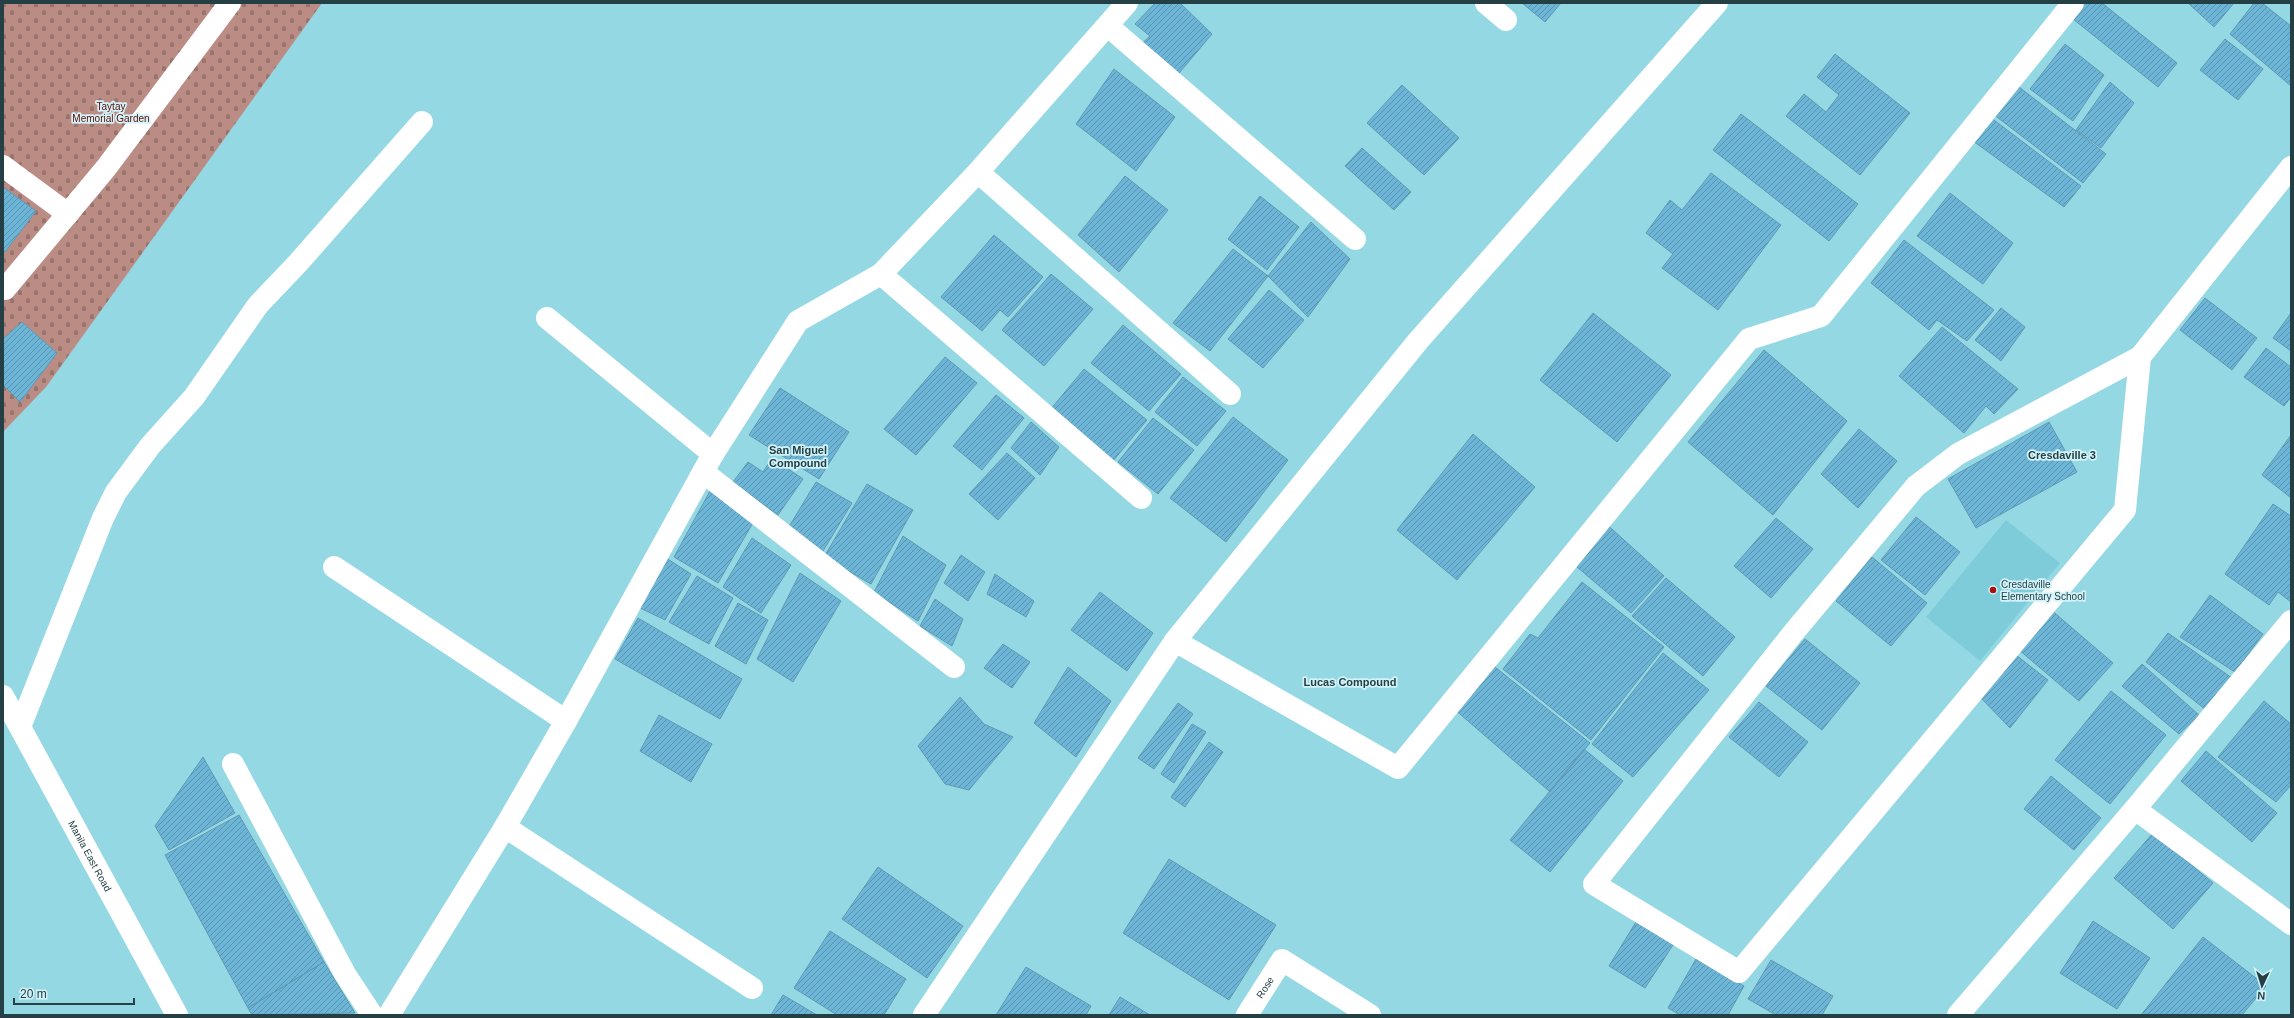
<svg xmlns="http://www.w3.org/2000/svg" width="2294" height="1018" viewBox="0 0 2294 1018" font-family="Arial,sans-serif">
<style>
.built{fill:#7eccda}
.cemetery{fill:url(#cemetery-stones)}
.building{fill:url(#building-hatch);stroke:#6199b3}
.lines{fill:none;stroke-linecap:round;stroke-linejoin:round}
.minor{stroke:#fff;stroke-width:22}
.major{stroke:#fff;stroke-width:22}
.poi-dot{fill:#a6110a;stroke:#d2f3f9;stroke-width:1.5}
.labels{text-anchor:middle;dominant-baseline:central;stroke-width:3.5;stroke-linejoin:round;paint-order:stroke}
.park-label{font-size:10px;fill:#5f0b06;stroke:#d2f3f9}
.poi-label{font-size:10px;fill:#244045;stroke:#d2f3f9;text-anchor:start}
.street-label{font-size:10px;fill:#244045;stroke:#d2f3f9}
.neighbourhood-label{font-size:11px;font-weight:bold;fill:#244045;stroke:#d2f3f9}
</style>
<defs>
<pattern id="cemetery-stones" width="16" height="16" patternUnits="userSpaceOnUse"><rect width="16" height="16" fill="#bb8c84"/><path d="M2 7V4a2 2 0 0 1 4 0v3zM10 15v-3a2 2 0 0 1 4 0v3z" fill="#98746e"/></pattern>
<pattern id="building-hatch" width="6" height="6" patternUnits="userSpaceOnUse"><rect width="6" height="6" fill="#6db5d7"/><path d="M-1 1l2-2M0 6l6-6M5 7l2-2" fill="none" stroke="#5995b0"/></pattern>
</defs>
<rect width="100%" height="100%" fill="#94d8e4"/>
<!-- built -->
<path class="built" d="M2006,520L2060,563L1980,661L1926,617Z"/>
<!-- cemetery -->
<path class="cemetery" d="M3,3H322L46,387L3,432Z"/>
<!-- building -->
<path class="building" d="M1155,3H1180L1212,34L1175,78L1139,46L1150,36L1135,24Z
M1522,3H1561L1545,22Z
M2077,3H2102L2177,63L2158,87L2068,15Z
M2188,3H2234L2214,27Z
M2254,3H2262L2291,26V86L2230,34Z
M2225,39L2263,69L2238,100L2200,70Z
M2065,44L2104,75L2073,121L2030,89Z
M1835,54L1910,113L1860,175L1786,116L1804,94L1826,112L1839,95L1817,77Z
M1114,69L1175,117L1136,171L1076,124Z
M2110,82L2134,103L2101,148L2076,130Z
M2015,84L2106,154L2083,183L1993,114Z
M1402,85L1459,138L1424,175L1367,123Z
M1741,114L1858,204L1829,241L1713,150Z
M1990,117L2081,186L2064,207L1973,141Z
M1362,148L1411,192L1394,210L1345,166Z
M1711,173L1781,225L1718,310L1662,268L1673,254L1646,233L1670,200L1682,210Z
M1125,176L1168,210L1119,272L1078,235Z
M3,187L36,211L5,252L3,250Z
M1950,193L2013,243L1983,284L1917,236Z
M1260,196L1299,227L1267,270L1228,239Z
M1311,222L1350,259L1308,317L1268,276Z
M994,235L1043,277L1008,317L1000,310L982,331L941,297Z
M1904,240L1994,310L1967,341L1937,320L1929,330L1871,283Z
M1233,249L1268,276L1210,351L1173,323Z
M1051,274L1093,309L1044,366L1002,330Z
M1269,290L1304,320L1263,368L1228,339Z
M2205,298L2257,338L2232,370L2180,330Z
M2001,308L2025,327L2001,361L1975,340Z
M1593,313L1671,375L1617,442L1540,380Z
M2291,313V351L2273,338Z
M22,322L57,353L20,402L3,385V339Z
M1123,325L1181,374L1149,411L1091,363Z
M1942,327L2018,389L1994,414L1986,406L1964,433L1899,376Z
M2266,348L2291,367V397L2284,406L2244,377Z
M1764,350L1847,421L1773,515L1688,442Z
M945,357L977,383L916,455L884,429Z
M1084,369L1147,420L1113,461L1050,410Z
M1183,377L1226,411L1197,446L1155,412Z
M780,388L849,432L819,479L749,435Z
M996,395L1024,418L982,470L953,446Z
M1233,417L1288,460L1226,542L1170,498Z
M1153,418L1194,450L1158,494L1118,462Z
M1031,422L1059,447L1040,475L1011,448Z
M2049,422L2077,472L1976,528L1948,479Z
M1859,429L1897,461L1858,508L1821,474Z
M1473,434L1535,487L1457,580L1397,530Z
M2291,435V498L2262,475Z
M1007,453L1035,478L998,520L969,494Z
M772,458L803,479L778,515L733,482L748,462L763,472Z
M816,482L852,503L820,556L784,535Z
M867,484L913,510L871,584L824,557Z
M710,491L754,521L718,583L674,557Z
M2273,504L2291,516V602L2278,592L2269,605L2225,574Z
M1916,517L1960,552L1925,595L1881,560Z
M1776,518L1813,549L1771,598L1734,566Z
M1603,521L1664,576L1631,613L1570,561Z
M903,536L946,565L918,621L874,592Z
M752,538L791,565L761,613L723,587Z
M961,555L985,572L968,601L944,583Z
M663,556L691,574L665,620L638,607Z
M1872,557L1927,603L1891,646L1836,601Z
M800,573L841,601L793,682L757,659Z
M995,574L1034,601L1026,617L987,594Z
M697,576L733,598L709,644L669,622Z
M1666,578L1735,637L1703,676L1632,616Z
M1582,582L1664,647L1591,740L1503,669L1530,634L1538,638Z
M1100,592L1153,633L1127,671L1071,630Z
M2210,595L2263,634L2235,672L2180,637Z
M935,599L963,619L952,646L920,626Z
M738,603L768,620L746,664L715,646Z
M2050,609L2113,663L2079,701L2018,649Z
M638,618L742,679L720,719L615,659Z
M2168,633L2232,678L2206,710L2146,662Z
M1805,639L1860,683L1822,730L1766,686Z
M1003,644L1030,662L1012,688L984,668Z
M2012,652L2048,680L2010,728L1979,696Z
M1663,653L1709,690L1633,777L1592,744Z
M1490,663L1590,743L1550,792L1453,708Z
M2142,664L2199,715L2179,734L2122,686Z
M1068,667L1111,701L1076,757L1034,723Z
M2111,691L2166,735L2110,804L2055,760Z
M960,697L984,724L1013,737L969,790L945,784L918,746Z
M2264,701L2291,724V785L2276,802L2218,757Z
M1759,702L1808,742L1779,777L1729,737Z
M1178,703L1193,714L1154,769L1138,758Z
M659,715L712,744L691,782L640,751Z
M1192,724L1206,732L1174,783L1161,774Z
M1209,742L1223,752L1185,807L1171,797Z
M1584,749L1623,781L1550,872L1510,840Z
M2206,751L2277,813L2252,842L2181,781Z
M203,757L235,813L169,850L155,826Z
M2051,776L2101,818L2074,850L2024,809Z
M239,815L324,962L248,1008L165,855Z
M2153,833L2213,883L2173,929L2114,878Z
M1169,859L1276,925L1229,1000L1123,933Z
M878,867L963,926L927,978L842,919Z
M2093,921L2150,958L2117,1009L2060,973Z
M1636,922L1673,945L1645,988L1609,966Z
M830,931L906,979L884,1015H837L794,988Z
M2203,937L2266,986L2242,1015H2141Z
M1696,959L1744,986L1728,1015H1680L1668,1008Z
M1771,960L1833,996L1822,1015H1776L1748,999Z
M324,962L355,1013L252,1015L248,1008Z
M1026,967L1091,1006L1086,1015H996Z
M783,995L817,1015H771Z
M1120,997L1150,1015H1109Z"/>
<g class="lines">
<!-- minor -->
<g class="minor">
<path d="M1486,3L1506,20"/>
<path d="M1108,26L1355,239"/>
<path d="M3,166L68,214"/>
<path d="M978,172L1230,394"/>
<path d="M881,274L1141,498"/>
<path d="M3,287L5,289L106,168L230,3"/>
<path d="M547,318L713,454"/>
<path d="M2140,357L2125,510L1739,972L1594,884L1794,632L1916,486L1958,454L2140,357L2291,167"/>
<path d="M703,472L954,667"/>
<path d="M334,567L566,721"/>
<path d="M1175,641L1418,341L1717,3"/>
<path d="M20,727L103,518L116,492L150,446L194,397L258,305L298,263L422,122"/>
<path d="M233,764L345,974L372,1015"/>
<path d="M2135,809L2291,924"/>
<path d="M505,827L752,988"/>
<path d="M389,1015L505,827L566,721L713,454L798,321L881,274L978,172L1127,3"/>
<path d="M924,1015L1175,641L1398,768L1749,339L1821,316L2073,3"/>
<path id="s1" d="M1247,1015L1282,960L1370,1015"/>
<path d="M1958,1015L2135,809L2291,621"/>
</g>
<!-- major -->
<path class="major" id="s2" d="M3,696L177,1015"/>
</g>
<!-- markers -->
<circle class="poi-dot" cx="1993" cy="590" r="4"/>
<g class="labels">
<!-- park labels -->
<g class="park-label">
<text x="111" y="106">Taytay<tspan x="111" dy="12">Memorial Garden</tspan></text>
</g>
<!-- poi labels -->
<g class="poi-label">
<text x="2001" y="584">Cresdaville<tspan x="2001" dy="12">Elementary School</tspan></text>
</g>
<!-- street labels -->
<g class="street-label">
<text stroke="none"><textPath href="#s2" startOffset="182">Manila East Road</textPath></text>
<text stroke="none"><textPath href="#s1" startOffset="33">Rose</textPath></text>
</g>
<!-- neighbourhood labels -->
<g class="neighbourhood-label">
<text x="798" y="450">San Miguel<tspan x="798" dy="13">Compound</tspan></text>
<text x="2062" y="455">Cresdaville 3</text>
<text x="1350" y="682">Lucas Compound</text>
</g>
</g>
<!-- border -->
<rect width="2294" height="1018" fill="none" stroke="#244045" stroke-width="8"/>
<!-- north arrow -->
<g transform="translate(2262 986) rotate(184)" stroke="#d2f3f9" stroke-width="3" paint-order="stroke">
<path d="M0-3L7 15L0 10L-7 15Z" fill="#244045"/>
<text y="-6" font-size="11" font-weight="bold" text-anchor="middle" fill="#244045">N</text>
</g>
<!-- scale -->
<path d="M14 998v6h120v-6" fill="none" stroke="#244045" stroke-width="2"/>
<text x="20" y="998" font-size="12" fill="#244045" stroke="#d2f3f9" stroke-width="3" paint-order="stroke">20 m</text>
</svg>
